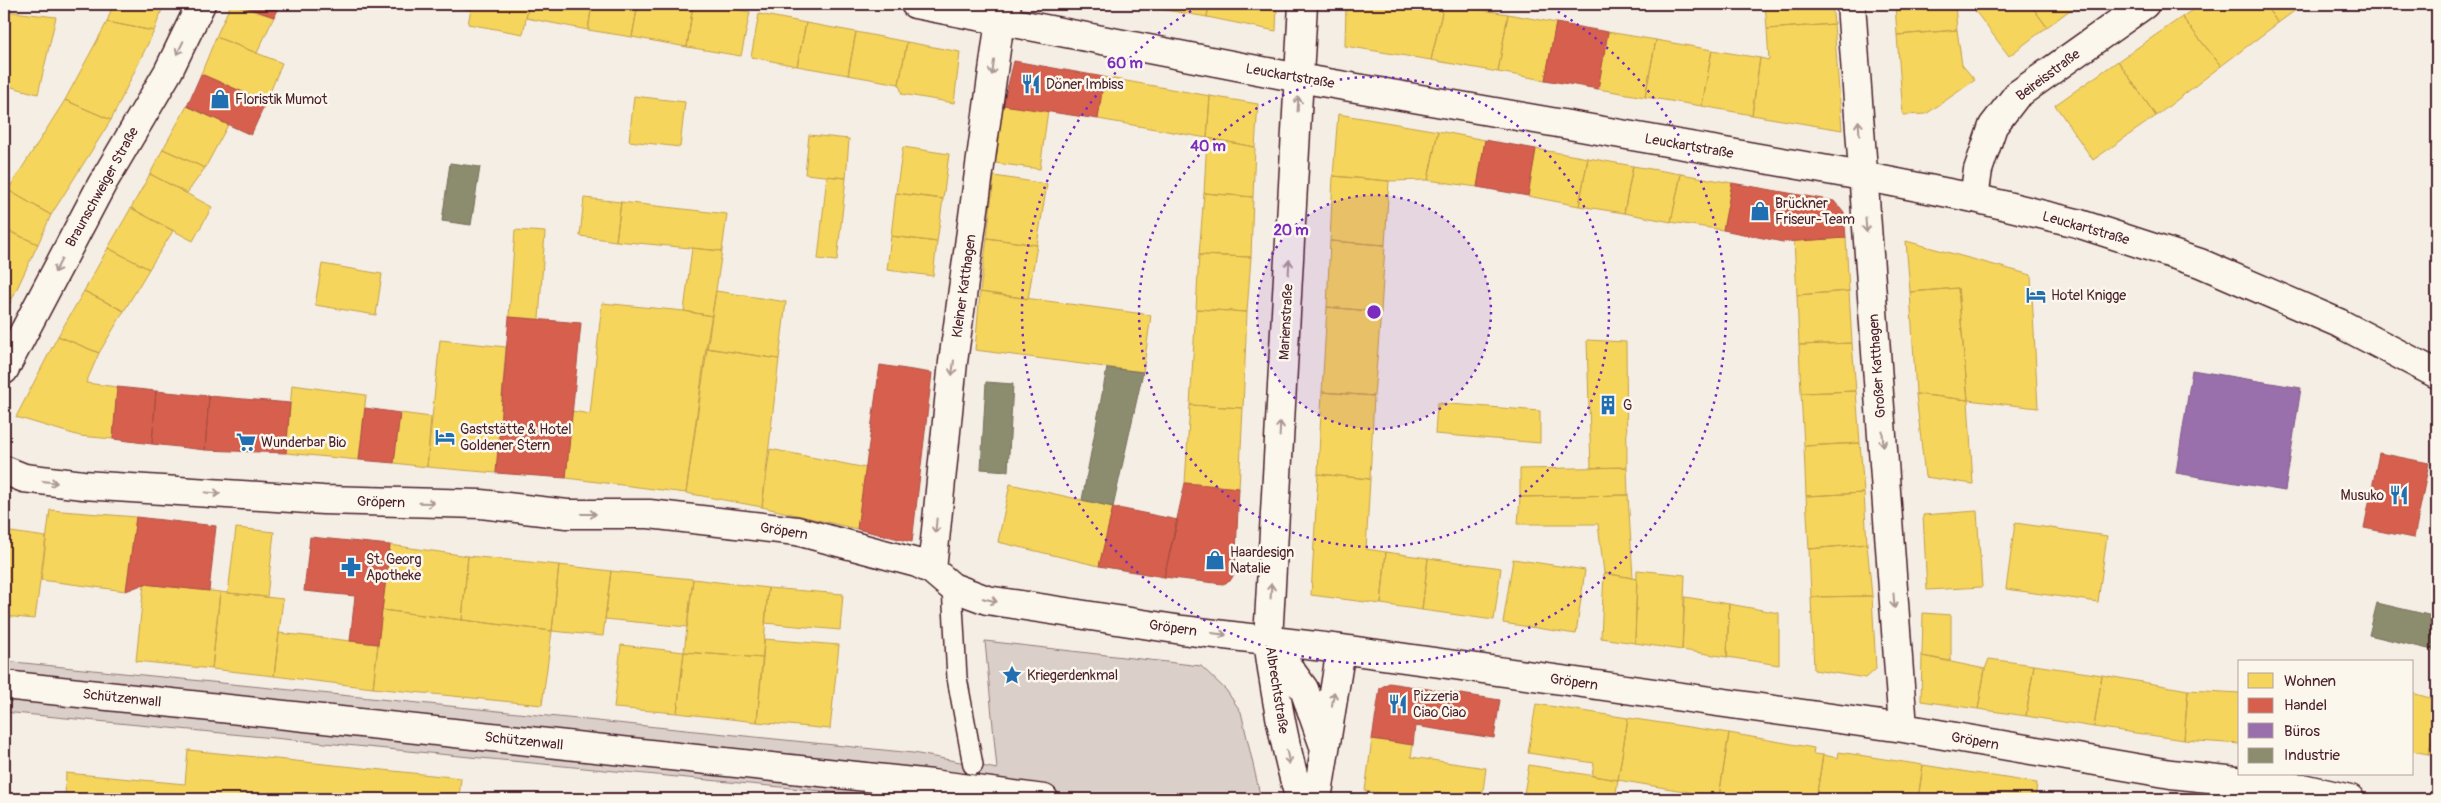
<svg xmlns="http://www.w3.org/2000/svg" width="2441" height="803" viewBox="0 0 2441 803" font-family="Pangolin,sans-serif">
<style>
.green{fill:#dbd0c9;stroke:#92787a}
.homes{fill:#f6d55c;stroke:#c29e4d}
.shops{fill:#d6604d;stroke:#ac4c43}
.offices{fill:#9970ab;stroke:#815885}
.industry{fill:#8c8c6e;stroke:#786b5a}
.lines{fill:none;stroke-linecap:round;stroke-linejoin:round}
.service-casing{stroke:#4a1f2b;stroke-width:22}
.pedestrian-casing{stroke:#4a1f2b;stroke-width:31}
.minor-casing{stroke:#4a1f2b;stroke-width:31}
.secondary-casing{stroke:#4a1f2b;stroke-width:31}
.service{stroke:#fbf7ec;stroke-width:19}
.pedestrian{stroke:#fbf7ec;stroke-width:28}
.minor{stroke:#fbf7ec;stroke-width:28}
.secondary{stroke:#fbf7ec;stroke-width:28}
.oneway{stroke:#ab9695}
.ring{fill:none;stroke:#7b2cbf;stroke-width:2.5;stroke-dasharray:2.5 5}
.labels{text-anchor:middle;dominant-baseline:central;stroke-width:5;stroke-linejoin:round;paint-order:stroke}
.street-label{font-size:14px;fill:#4a1f2b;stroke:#fbf7ec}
.poi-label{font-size:14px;fill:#4a1f2b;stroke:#fbf7ec;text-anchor:start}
.centre{fill:#7b2cbf;stroke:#fbf7ec;stroke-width:2.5}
.ring-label{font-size:15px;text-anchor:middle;font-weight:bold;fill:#7b2cbf;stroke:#fbf7ec;stroke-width:5;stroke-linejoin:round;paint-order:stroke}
</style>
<rect width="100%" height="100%" fill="#f4eee4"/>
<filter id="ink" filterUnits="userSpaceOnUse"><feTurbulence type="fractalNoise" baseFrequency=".02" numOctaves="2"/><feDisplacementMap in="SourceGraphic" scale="10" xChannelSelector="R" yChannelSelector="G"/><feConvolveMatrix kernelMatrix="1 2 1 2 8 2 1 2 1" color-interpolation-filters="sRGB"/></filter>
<g filter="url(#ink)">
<!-- green -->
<path class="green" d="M985,641L1201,666L1226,690L1241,712L1261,799H905L4,712V661L913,753L997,769Z"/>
<!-- homes -->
<path class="homes" d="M113,4H164L154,31L107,22Z
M231,4L274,17L257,53L216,37Z
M436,4H472L471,10Z
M472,4H529L523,34L468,24Z
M529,4H592L588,30L526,18Z
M592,4H638L632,37L588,30Z
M638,4H693L687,47L632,37Z
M693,4H709L750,12L741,56L687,47Z
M1154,4H1209L1207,17L1154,8Z
M1209,4H1277L1276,31L1207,17Z
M1346,4H1444L1431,60L1345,46Z
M1444,4L1508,14L1498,72L1431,60Z
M1765,4H1832L1834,24L1767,29Z
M1895,4H1955L1957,30L1897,35Z
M1979,4H2030L2047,27L2009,56L1973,8Z
M2030,4H2078L2047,27Z
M2201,4H2264L2278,23L2221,66L2182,17Z
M2264,4H2304L2278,23Z
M4,11L56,17L38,94L4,85Z
M759,14L806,23L797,66L751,57Z
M1508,14L1556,23L1545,80L1498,72Z
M2182,17L2221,66L2156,116L2118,61Z
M107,22L154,31L111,120L65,100Z
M806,23L856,32L848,75L797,66Z
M1834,24L1842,130L1752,115L1760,58L1769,60L1767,29Z
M1957,30L1962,65L1975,80L1926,114L1903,115L1897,35Z
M856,32L907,42L899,84L848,75Z
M1608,32L1656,40L1645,97L1598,89Z
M216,37L282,63L266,102L201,74Z
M1656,40L1712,50L1702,106L1645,97Z
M907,42L960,52L954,103L902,94L899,84Z
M1712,50L1760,58L1752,115L1702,106Z
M2118,61L2156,116L2093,160L2055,105Z
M1104,77L1210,96L1207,138L1098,119Z
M634,96L685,102L680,147L629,141Z
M1210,96L1258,104L1255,147L1207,138Z
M65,100L111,120L51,215L8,190Z
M1003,105L1048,110L1040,169L995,163Z
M187,106L228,125L205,168L163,149Z
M1338,114L1438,131L1428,180L1389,181L1333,176Z
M1438,131L1485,140L1477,187L1428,180Z
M809,135L849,139L846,178L805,174Z
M1207,138L1255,147L1253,197L1204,193Z
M903,147L949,154L943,199L896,193Z
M163,149L205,168L187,193L150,174Z
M1536,149L1588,158L1579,206L1528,196Z
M1588,158L1633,166L1624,213L1579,206Z
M1633,166L1681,174L1671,222L1624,213Z
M150,174L212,207L193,241L131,208Z
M1681,174L1732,183L1723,230L1671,222Z
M827,176L846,178L837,261L818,259Z
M994,176L1047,184L1037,245L987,238Z
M1333,176L1389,181L1385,245L1330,241Z
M8,190L51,215L38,244L4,229V198Z
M896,193L943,199L937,242L891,236Z
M1204,193L1253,197L1251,257L1199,255Z
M584,198L621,202L616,241L580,236Z
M621,202L727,214L722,251L616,241Z
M131,208L173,231L149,269L108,248Z
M4,229L38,244L12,299L4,296Z
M515,230L545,232L539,319L509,317Z
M891,236L937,242L933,276L887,270Z
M987,238L1037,245L1028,299L980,292Z
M1846,238L1849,291L1797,295L1794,241Z
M1330,241L1385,245L1381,312L1327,307Z
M1906,241L2031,275L2038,408L1968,400L1958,288L1910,292Z
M108,248L149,269L124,311L84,291Z
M692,248L722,251L712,316L684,311Z
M1199,255L1251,257L1247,312L1196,309Z
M322,264L382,274L376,315L315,305Z
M1958,288L1968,400L1916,394L1910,292Z
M84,291L124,311L99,353L58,336Z
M716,291L786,302L779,359L706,348Z
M1849,291L1852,343L1799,345L1797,295Z
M980,292L1151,315L1143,372L975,350Z
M4,296L12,299L4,317Z
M602,303L684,311L712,316L686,493L566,478L572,411L590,414Z
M1327,307L1381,312L1374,396L1322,392Z
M1196,309L1247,312L1243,408L1190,405Z
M58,336L99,353L86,383L117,387L113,439L80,436L16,417Z
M440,340L506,347L496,473L427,467Z
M1587,340L1626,342L1627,467L1591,468Z
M1852,343L1856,391L1801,393L1799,345Z
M706,348L779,359L762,507L686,493Z
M292,385L366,395L359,460L286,453Z
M1856,391L1860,443L1804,446L1801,393Z
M1322,392L1374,396L1370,479L1318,474Z
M1916,394L1968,400L1973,484L1925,477Z
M1437,403L1540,411V443L1435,434Z
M1190,405L1243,408L1239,488L1185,483Z
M400,413L431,417L427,467L394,463Z
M1860,443L1864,493L1806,496L1804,446Z
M770,449L866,468L857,529L762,507Z
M1627,467L1628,495L1520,497V469Z
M1318,474L1370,479L1366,549L1386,552L1381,604L1311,595Z
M1010,484L1113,507L1099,566L998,542Z
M1864,493L1867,544L1809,549L1806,496Z
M1628,495L1633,578L1604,573L1598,524H1518L1520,497Z
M50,510L136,517L126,591L41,580Z
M1977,511L1982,587L1927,590L1923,515Z
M2015,523L2107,536L2098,602L2006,589Z
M236,528L274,532L267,597L228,593Z
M4,531L46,537L35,619L4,616Z
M1867,544L1872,596L1811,597L1809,549Z
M390,545L468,556L462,620L382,610Z
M1386,552L1428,558L1422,610L1381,604Z
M468,556L559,565L552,631L462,620Z
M1428,558L1501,568L1494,620L1422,610Z
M1513,559L1585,570L1576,634L1503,623Z
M559,565L611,571L603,636L552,631Z
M1637,570L1685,575L1682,650L1635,643Z
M611,571L693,579L687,627L605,619Z
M1604,573L1637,579L1635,643L1601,638Z
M693,579L768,588L763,658L684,652Z
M144,584L220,592L212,669L136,661Z
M768,588L843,594L840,630L765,623Z
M220,592L283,599L274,676L212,669Z
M1872,596L1876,669L1866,678L1814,670L1811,597Z
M1685,597L1729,604L1727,657L1682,650Z
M1729,604L1779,613V665L1727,657Z
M382,610L552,631L542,705L373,688Z
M1923,613L1951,615V661L1922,656Z
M279,633L378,644L373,688L274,676Z
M764,639L839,645L830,729L757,722Z
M621,645L684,652L677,713L614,708Z
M684,652L763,658L757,722L677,713Z
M1922,656L1985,669L1978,709L1921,701Z
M1989,659L2034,665L2026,716L1978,709L1985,669Z
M2034,665L2102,675L2094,727L2026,716Z
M2102,675L2188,690L2184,740L2094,727Z
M2188,690L2240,693V744L2184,740Z
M2412,693L2437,700V724L2428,754L2412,751Z
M1536,704L1628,718L1618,780L1592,776L1594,763L1528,753Z
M1628,718L1729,733L1719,797L1618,780Z
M2437,724V756L2428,754Z
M1729,733L1814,748L1813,754L1823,755L1816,799H1730L1719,797Z
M1372,739L1413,745L1411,757L1486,768L1482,799H1418L1365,791Z
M188,750L461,778L459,799H65L66,773L185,784Z
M1839,752L1923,765L1918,799H1816L1823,755L1838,758Z
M1529,765L1618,780L1615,799H1523Z
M1923,765L2037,783L2035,799H1918Z"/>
<!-- shops -->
<path class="shops" d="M237,4H280L274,17Z
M1556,23L1608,32L1598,89L1545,80Z
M1014,61L1104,77L1098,119L1003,105Z
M201,74L266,102L251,135L187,106Z
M1485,140L1536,149L1528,196L1477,187Z
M1732,183L1834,201L1844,213L1846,238L1783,242L1723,230Z
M509,317L581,323L566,478L496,473Z
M880,365L932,373L912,542L857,529Z
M117,387L156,391L152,444L113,439Z
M156,391L209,396L205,450L152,444Z
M209,396L290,403L286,453L205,450Z
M365,408L400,413L394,463L359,460Z
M2379,453L2429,463L2414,538L2364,528Z
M1185,483L1239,488L1235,573L1230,581L1223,584L1164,577Z
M1113,507L1178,520L1164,577L1099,566Z
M136,517L216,526L209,591L144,584L126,591Z
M310,537L390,545L378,644L350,641L355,596L304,591Z
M1389,683L1500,700L1494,738L1415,726L1413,745L1372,739L1380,688Z"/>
<!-- offices -->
<path class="offices" d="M2192,370L2301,388L2285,491L2176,473Z"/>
<!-- industry -->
<path class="industry" d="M450,163L480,167L471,225L442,221Z
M1107,368L1143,372L1113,507L1082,500Z
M986,382L1013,384L1008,471L981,469Z
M2377,603L2437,617V651L2369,635Z"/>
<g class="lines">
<defs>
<path id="service" d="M952,587L957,678L973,765"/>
<path id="pedestrian" d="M4,685L932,784L1044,799"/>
<path id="minor" d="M1851,4L1903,728
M1974,198L1978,170L1993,126L2017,95L2145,4
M4,370L102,184L168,72L201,4
M4,470L24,478L83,485L323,500L481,504L567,514H649L797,531L917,563L932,570L952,587L987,600L1182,630L1341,649L1903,728L2171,774L2302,788L2350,799
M932,570L953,362L1000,20L1007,4
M1269,641L1304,689L1324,746
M1300,799C1284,747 1275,694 1268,640L1303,4
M1317,799L1341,649"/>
<path id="secondary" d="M915,4L1299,78L1862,176L1974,198L2077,223L2200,263L2339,323L2437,374"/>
</defs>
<!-- service casing -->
<use href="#service" class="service-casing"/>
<!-- pedestrian casing -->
<use href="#pedestrian" class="pedestrian-casing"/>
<!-- minor casing -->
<use href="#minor" class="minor-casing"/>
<!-- secondary casing -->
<use href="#secondary" class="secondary-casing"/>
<!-- service -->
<use href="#service" class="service"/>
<!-- pedestrian -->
<use href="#pedestrian" class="pedestrian"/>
<!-- minor -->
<use href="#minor" class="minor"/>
<!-- secondary -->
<use href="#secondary" class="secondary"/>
</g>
<!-- one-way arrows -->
<defs><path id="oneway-shaft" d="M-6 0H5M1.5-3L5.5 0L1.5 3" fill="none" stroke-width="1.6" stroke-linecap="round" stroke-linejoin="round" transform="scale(1.25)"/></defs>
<g class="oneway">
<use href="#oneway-shaft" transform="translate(180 48) rotate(116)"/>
<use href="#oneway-shaft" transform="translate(993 68) rotate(98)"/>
<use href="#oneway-shaft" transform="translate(1298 104) rotate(-87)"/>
<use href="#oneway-shaft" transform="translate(1859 128) rotate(-94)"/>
<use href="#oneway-shaft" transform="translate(1866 225) rotate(86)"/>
<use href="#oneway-shaft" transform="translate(58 266) rotate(118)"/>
<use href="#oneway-shaft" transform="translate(1289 267) rotate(-87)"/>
<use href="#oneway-shaft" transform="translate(953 368) rotate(97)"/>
<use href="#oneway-shaft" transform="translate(1280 429) rotate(-87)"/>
<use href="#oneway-shaft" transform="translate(1883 439) rotate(86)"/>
<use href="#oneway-shaft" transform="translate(50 482) rotate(7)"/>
<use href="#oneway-shaft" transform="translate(213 493) rotate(4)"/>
<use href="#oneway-shaft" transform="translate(427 503) rotate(1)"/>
<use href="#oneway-shaft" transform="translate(589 514)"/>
<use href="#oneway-shaft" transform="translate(936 526) rotate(95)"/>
<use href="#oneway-shaft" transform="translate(1271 591) rotate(-87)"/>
<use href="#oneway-shaft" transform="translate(990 600) rotate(13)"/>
<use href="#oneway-shaft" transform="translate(1894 601) rotate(86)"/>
<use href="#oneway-shaft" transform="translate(1219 634) rotate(7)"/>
<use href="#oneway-shaft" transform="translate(1333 699) rotate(-81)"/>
<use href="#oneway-shaft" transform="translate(1288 757) rotate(78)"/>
</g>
</g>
<!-- distance rings -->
<circle cx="1374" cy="312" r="117" fill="#7b2cbf" fill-opacity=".12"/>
<g class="ring">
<circle cx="1374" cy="312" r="117"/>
<circle cx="1374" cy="312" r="235"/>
<path d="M1545 4A352 352 0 1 1 1203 4"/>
</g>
<!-- icons -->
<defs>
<symbol id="restaurant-bare" viewBox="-9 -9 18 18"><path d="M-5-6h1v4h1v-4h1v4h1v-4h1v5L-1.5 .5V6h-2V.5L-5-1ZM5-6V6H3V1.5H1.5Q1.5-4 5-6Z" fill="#1f6fb2" stroke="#fbf7ec" stroke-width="2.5" paint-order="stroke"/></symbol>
<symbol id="shop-bare" viewBox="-9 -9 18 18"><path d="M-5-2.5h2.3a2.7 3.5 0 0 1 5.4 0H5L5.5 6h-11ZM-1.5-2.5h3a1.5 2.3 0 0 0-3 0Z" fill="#1f6fb2" stroke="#fbf7ec" stroke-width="2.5" paint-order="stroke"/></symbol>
<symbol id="hotel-bare" viewBox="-9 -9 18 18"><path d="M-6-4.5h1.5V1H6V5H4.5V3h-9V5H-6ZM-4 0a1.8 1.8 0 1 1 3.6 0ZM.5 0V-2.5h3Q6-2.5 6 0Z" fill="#1f6fb2" stroke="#fbf7ec" stroke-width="2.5" paint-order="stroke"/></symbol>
<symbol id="building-bare" viewBox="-9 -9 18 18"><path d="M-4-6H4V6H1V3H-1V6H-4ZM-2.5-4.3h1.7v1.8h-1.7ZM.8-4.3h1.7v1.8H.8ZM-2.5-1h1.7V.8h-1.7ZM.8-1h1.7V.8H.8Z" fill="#1f6fb2" stroke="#fbf7ec" stroke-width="2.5" paint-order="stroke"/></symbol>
<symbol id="supermarket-bare" viewBox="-9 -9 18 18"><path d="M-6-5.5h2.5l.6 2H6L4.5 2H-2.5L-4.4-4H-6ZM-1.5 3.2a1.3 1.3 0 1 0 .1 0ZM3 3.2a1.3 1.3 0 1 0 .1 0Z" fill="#1f6fb2" stroke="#fbf7ec" stroke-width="2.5" paint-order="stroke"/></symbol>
<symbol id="pharmacy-bare" viewBox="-9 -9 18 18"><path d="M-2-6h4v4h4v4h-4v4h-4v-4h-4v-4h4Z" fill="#1f6fb2" stroke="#fbf7ec" stroke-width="2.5" paint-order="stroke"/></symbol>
<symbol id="sight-bare" viewBox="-9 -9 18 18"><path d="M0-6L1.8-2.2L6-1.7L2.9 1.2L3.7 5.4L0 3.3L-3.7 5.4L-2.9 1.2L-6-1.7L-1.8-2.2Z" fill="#1f6fb2" stroke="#fbf7ec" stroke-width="2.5" paint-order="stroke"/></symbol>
</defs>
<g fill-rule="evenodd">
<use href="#restaurant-bare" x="1017" y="70" width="28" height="28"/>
<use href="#shop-bare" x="206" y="85" width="28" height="28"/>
<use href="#shop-bare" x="1746" y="197" width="28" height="28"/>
<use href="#hotel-bare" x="2022" y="281" width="28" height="28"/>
<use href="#building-bare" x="1594" y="391" width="28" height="28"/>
<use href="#hotel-bare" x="431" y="423" width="28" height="28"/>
<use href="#supermarket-bare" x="232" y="428" width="28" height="28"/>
<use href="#restaurant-bare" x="2385" y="481" width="28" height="28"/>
<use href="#shop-bare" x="1201" y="546" width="28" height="28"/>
<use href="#pharmacy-bare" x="337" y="553" width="28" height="28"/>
<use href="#sight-bare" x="998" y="661" width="28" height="28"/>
<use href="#restaurant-bare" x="1384" y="690" width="28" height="28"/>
</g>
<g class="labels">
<!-- street labels -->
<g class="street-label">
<text transform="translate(2048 75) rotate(-37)">Beireisstraße</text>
<text transform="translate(1290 76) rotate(10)">Leuckartstraße</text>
<text transform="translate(1689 146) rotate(10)">Leuckartstraße</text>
<text transform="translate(102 187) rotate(-61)">Braunschweiger Straße</text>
<text transform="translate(2086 228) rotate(16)">Leuckartstraße</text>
<text transform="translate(964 286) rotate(-82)">Kleiner Katthagen</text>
<text transform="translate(1286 322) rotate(-87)">Marienstraße</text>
<text transform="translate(1877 366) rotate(-94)">Großer Katthagen</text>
<text transform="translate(381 502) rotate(2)">Gröpern</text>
<text transform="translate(784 531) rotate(9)">Gröpern</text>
<text transform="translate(1173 628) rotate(8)">Gröpern</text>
<text transform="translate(1574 682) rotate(8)">Gröpern</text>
<text transform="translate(1277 690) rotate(81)">Albrechtstraße</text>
<text transform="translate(122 698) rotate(6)">Schützenwall</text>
<text transform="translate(524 741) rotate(6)">Schützenwall</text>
<text transform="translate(1975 741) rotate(10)">Gröpern</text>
</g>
<!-- poi labels -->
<g class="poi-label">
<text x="1046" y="84">Döner Imbiss</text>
<text x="235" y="99">Floristik Mumot</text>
<text x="1775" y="203">Brückner<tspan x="1775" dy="16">Friseur-Team</tspan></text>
<text x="2051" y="295">Hotel Knigge</text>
<text x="1623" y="405">G</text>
<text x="460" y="429">Gaststätte &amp; Hotel<tspan x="460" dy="16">Goldener Stern</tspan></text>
<text x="261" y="442">Wunderbar Bio</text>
<text x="2384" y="495" text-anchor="end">Musuko</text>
<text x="1230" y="552">Haardesign<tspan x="1230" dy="16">Natalie</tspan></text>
<text x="366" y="559">St. Georg<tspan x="366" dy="16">Apotheke</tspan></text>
<text x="1027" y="675">Kriegerdenkmal</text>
<text x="1413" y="696">Pizzeria<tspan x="1413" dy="16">Ciao Ciao</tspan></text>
</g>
</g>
<circle cx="1374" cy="312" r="8" class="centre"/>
<g class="ring-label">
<text x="1125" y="68">60 m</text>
<text x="1208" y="151">40 m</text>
<text x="1291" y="235">20 m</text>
</g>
<!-- margin -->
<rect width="2441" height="803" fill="none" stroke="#fbf7ec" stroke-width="20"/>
<rect x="10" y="10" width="2421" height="783" fill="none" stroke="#4a1f2b" stroke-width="2" filter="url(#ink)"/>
<!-- legend -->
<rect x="2238" y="660" width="175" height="115" fill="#fbf7ec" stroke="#b4a19f"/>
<rect x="2248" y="673" width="25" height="15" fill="#f6d55c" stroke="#b4a19f"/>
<text x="2284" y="686" font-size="15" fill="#4a1f2b">Wohnen</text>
<rect x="2248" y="698" width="25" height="15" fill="#d6604d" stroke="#b4a19f"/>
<text x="2284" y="710" font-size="15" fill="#4a1f2b">Handel</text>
<rect x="2248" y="723" width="25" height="15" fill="#9970ab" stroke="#b4a19f"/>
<text x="2284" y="736" font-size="15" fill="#4a1f2b">Büros</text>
<rect x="2248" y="748" width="25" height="15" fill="#8c8c6e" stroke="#b4a19f"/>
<text x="2284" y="760" font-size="15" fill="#4a1f2b">Industrie</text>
</svg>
